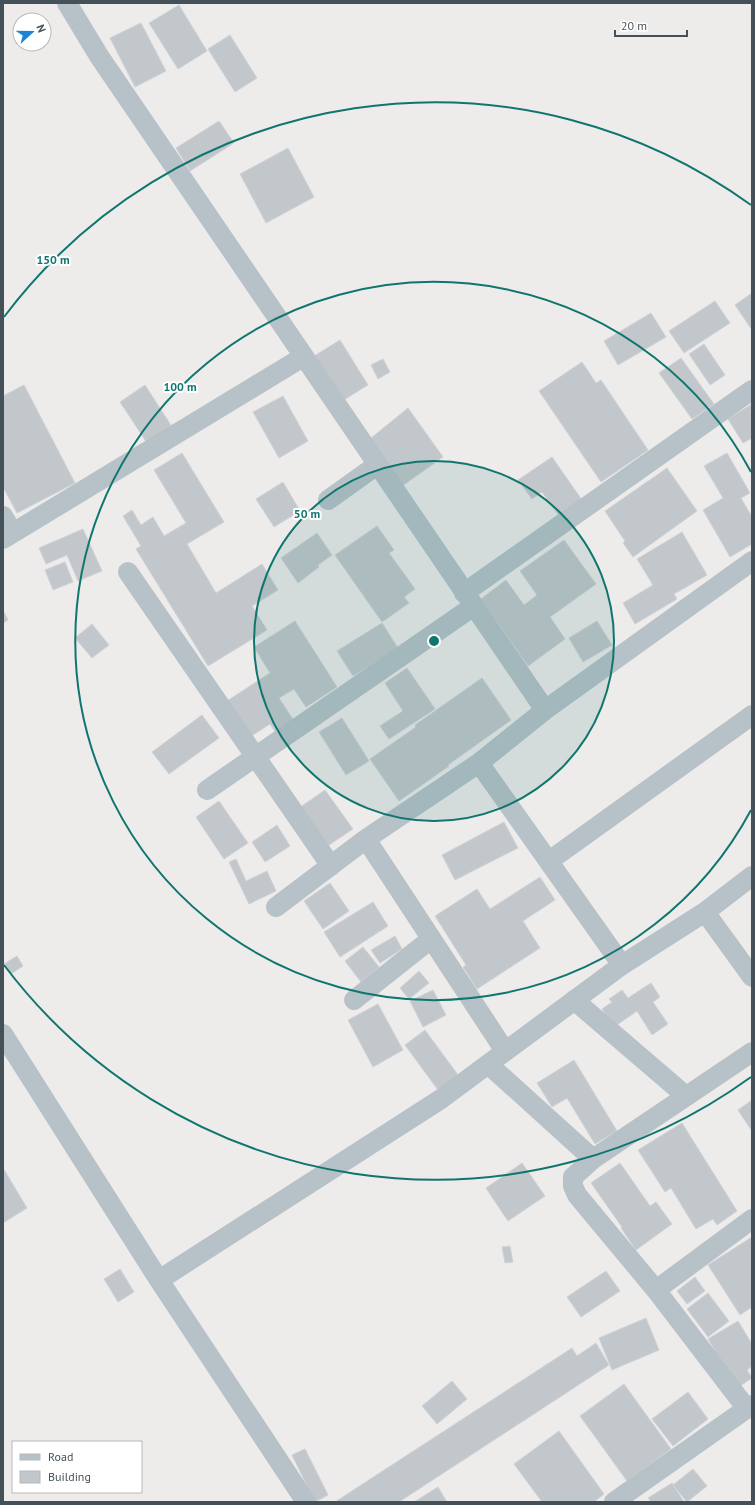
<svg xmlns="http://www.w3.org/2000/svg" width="755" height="1505" viewBox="0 0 755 1505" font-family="'PT Sans',sans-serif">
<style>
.building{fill:#c2c7cb;stroke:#cfd2d7}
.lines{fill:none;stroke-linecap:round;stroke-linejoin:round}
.street{stroke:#b7c2c8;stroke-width:20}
.ring{fill:none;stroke:#0f766e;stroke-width:2}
.centre{fill:#0f766e;stroke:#fff;stroke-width:2}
.ring-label{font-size:12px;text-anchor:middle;font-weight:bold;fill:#0f766e;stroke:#fff;stroke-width:4;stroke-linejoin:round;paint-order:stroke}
</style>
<rect width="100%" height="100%" fill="#eeebeb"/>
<!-- building -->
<path class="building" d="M179,5L207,51L178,69L149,23Z
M141,23L166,71L135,87L110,38Z
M230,35L257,78L235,92L208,49Z
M219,121L234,143L190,171L176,148Z
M288,148L314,197L266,223L240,174Z
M752,293V330L735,305Z
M715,301L730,323L684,353L669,331Z
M651,313L666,337L618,365L604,341Z
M340,340L368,385L339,403L311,358Z
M704,344L725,375L710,385L689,354Z
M681,358L714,404L692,419L659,373Z
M383,359L390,372L378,379L371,365Z
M582,362L596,383L601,380L648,450L601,482L539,391Z
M24,385L75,483L17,513L3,487V396Z
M145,385L174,430L149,446L120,402Z
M283,396L308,441L279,458L253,412Z
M752,404V438L743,443L728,419Z
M408,408L443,457L402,486L371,438Z
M182,453L224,522L187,544L216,593L262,564L278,590L252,606L267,630L208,666L136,549L141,546L123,516L132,510L141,525L153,517L164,536L186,523L154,470Z
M727,453L750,493L741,498L752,517V544L730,557L703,510L723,498L704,466Z
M552,457L582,500L559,516L542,492L532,499L518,480Z
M667,468L697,511L633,557L623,543L625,541L605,511Z
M283,482L300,511L274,527L256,499Z
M377,526L394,550L389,553L415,589L404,597L409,603L382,622L335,555Z
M83,529L102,571L78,581L67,555L46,564L39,548Z
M682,532L707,575L674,594L677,599L635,624L623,603L653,585L637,559Z
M317,533L332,555L318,565L319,567L298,583L281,558Z
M564,540L596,584L550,617L565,639L528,666L481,599L506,580L524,605L537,595L520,571Z
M65,562L73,582L53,590L45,570Z
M3,610L8,620L3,623Z
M295,621L337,687L306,707L294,689L279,698L294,721L276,733L270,724L250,737L227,701L270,673L254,647Z
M597,621L612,645L583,662L569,638Z
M382,623L398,648L353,676L337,651Z
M92,624L109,645L92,658L75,638Z
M407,668L435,709L389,739L380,726L403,711L385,683Z
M482,678L511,720L448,765L449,766L399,801L370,759L416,727L415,725Z
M202,715L219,738L169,774L152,752Z
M342,718L369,761L346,775L319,732Z
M325,790L353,829L326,847L299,808Z
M219,801L248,843L224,859L196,817Z
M504,822L518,848L455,880L442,855Z
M277,825L290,846L265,862L252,842Z
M236,859L246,881L267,871L276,891L249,904L229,862Z
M540,877L555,900L523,921L540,948L477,989L463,967L466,965L435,916L477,889L490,909Z
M330,883L349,911L323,929L304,901Z
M373,902L388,926L340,957L324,932Z
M395,936L402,949L380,963L371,950Z
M363,947L379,967L361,982L345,961Z
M17,956L23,966L11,974L4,964Z
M419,971L429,983L409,999L400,988Z
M651,983L660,997L653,1002L668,1024L652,1035L637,1011L614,1027L602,1009L612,1002L609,999L622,990L628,998Z
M433,990L446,1015L423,1027L410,1001Z
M378,1004L403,1050L373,1067L348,1020Z
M425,1030L458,1075L438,1090L405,1045Z
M574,1060L617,1131L595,1144L567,1098L552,1107L537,1083Z
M752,1100V1131L738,1110Z
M682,1123L737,1211L717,1225L713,1219L696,1229L671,1188L665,1192L638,1150Z
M522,1163L545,1196L508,1221L486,1188Z
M620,1163L650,1206L656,1202L672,1224L636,1250L621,1228L622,1227L591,1183Z
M3,1168L27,1208L3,1223Z
M752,1237V1307L740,1315L708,1265Z
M510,1246L513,1262L505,1263L502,1247Z
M120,1269L134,1292L118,1302L104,1279Z
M606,1271L620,1291L581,1317L567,1297Z
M695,1277L705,1291L687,1304L677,1291Z
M708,1293L729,1321L708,1337L687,1309Z
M646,1318L659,1350L612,1370L599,1338Z
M738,1321L752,1344V1366L747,1370L752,1378L737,1388L708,1339Z
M596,1343L609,1365L399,1502H335L572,1348L577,1356Z
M452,1381L467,1399L437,1424L422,1406Z
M624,1384L671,1449L627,1481L580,1416Z
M688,1392L708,1419L673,1446L652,1419Z
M559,1431L604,1494L594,1502H542L514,1464Z
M305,1449L328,1495L315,1502L292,1455Z
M693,1469L707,1486L687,1502L673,1485Z
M672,1483L684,1502H651L648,1498Z
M438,1487L447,1502H414Z"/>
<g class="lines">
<!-- street -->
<path class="street" d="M67,3L99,56L545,710L479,763L622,965L705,912
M328,500L377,465
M3,516L13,533
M3,539L303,357
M128,572L331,866
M464,593L752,390
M545,710L752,561
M207,790L474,606
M366,839L505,1051
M549,861L752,715
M752,876L705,912L752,977
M276,907L366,839L479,763
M354,1000L431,939
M574,1000L686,1096
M3,1034L159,1280L306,1502
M488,1064L593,1159
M159,1280L441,1099L622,965
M656,1290L752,1219
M747,1409L656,1290L577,1195L573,1186V1177L593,1159L752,1052
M614,1502L752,1405"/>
</g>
<!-- distance rings -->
<circle cx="434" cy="641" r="180" fill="#0f766e" fill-opacity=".12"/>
<g class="ring">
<circle cx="434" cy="641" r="180"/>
<path d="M751 810A359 359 0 1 1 751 472"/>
<path d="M751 1077A539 539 0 0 1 4 965M4 317A539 539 0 0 1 751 205"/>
</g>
<circle cx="434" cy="641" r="6" class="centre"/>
<g class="ring-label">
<text x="53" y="264">150 m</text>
<text x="180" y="391">100 m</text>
<text x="307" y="518">50 m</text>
</g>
<!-- border -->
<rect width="755" height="1505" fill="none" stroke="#455158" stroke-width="8"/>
<!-- legend -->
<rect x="12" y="1441" width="130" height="52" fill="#ffffff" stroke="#b5b9bc"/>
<rect x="20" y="1454" width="20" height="6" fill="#b7c2c8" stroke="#b5b9bc"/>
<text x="48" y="1461" font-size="12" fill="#455158">Road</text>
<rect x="20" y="1471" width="20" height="12" fill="#c2c7cb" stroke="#b5b9bc"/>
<text x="48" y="1481" font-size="12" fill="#455158">Building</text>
<!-- north arrow -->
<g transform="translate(32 32) rotate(69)"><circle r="19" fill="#ffffff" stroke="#b5b9bc"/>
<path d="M0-3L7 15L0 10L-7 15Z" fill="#1f82d4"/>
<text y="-6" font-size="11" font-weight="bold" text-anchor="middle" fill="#455158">N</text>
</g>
<!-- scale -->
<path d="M615 30v6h72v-6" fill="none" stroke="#455158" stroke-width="2"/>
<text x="621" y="30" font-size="12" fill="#455158" stroke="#ffffff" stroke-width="3" paint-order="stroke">20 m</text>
</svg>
